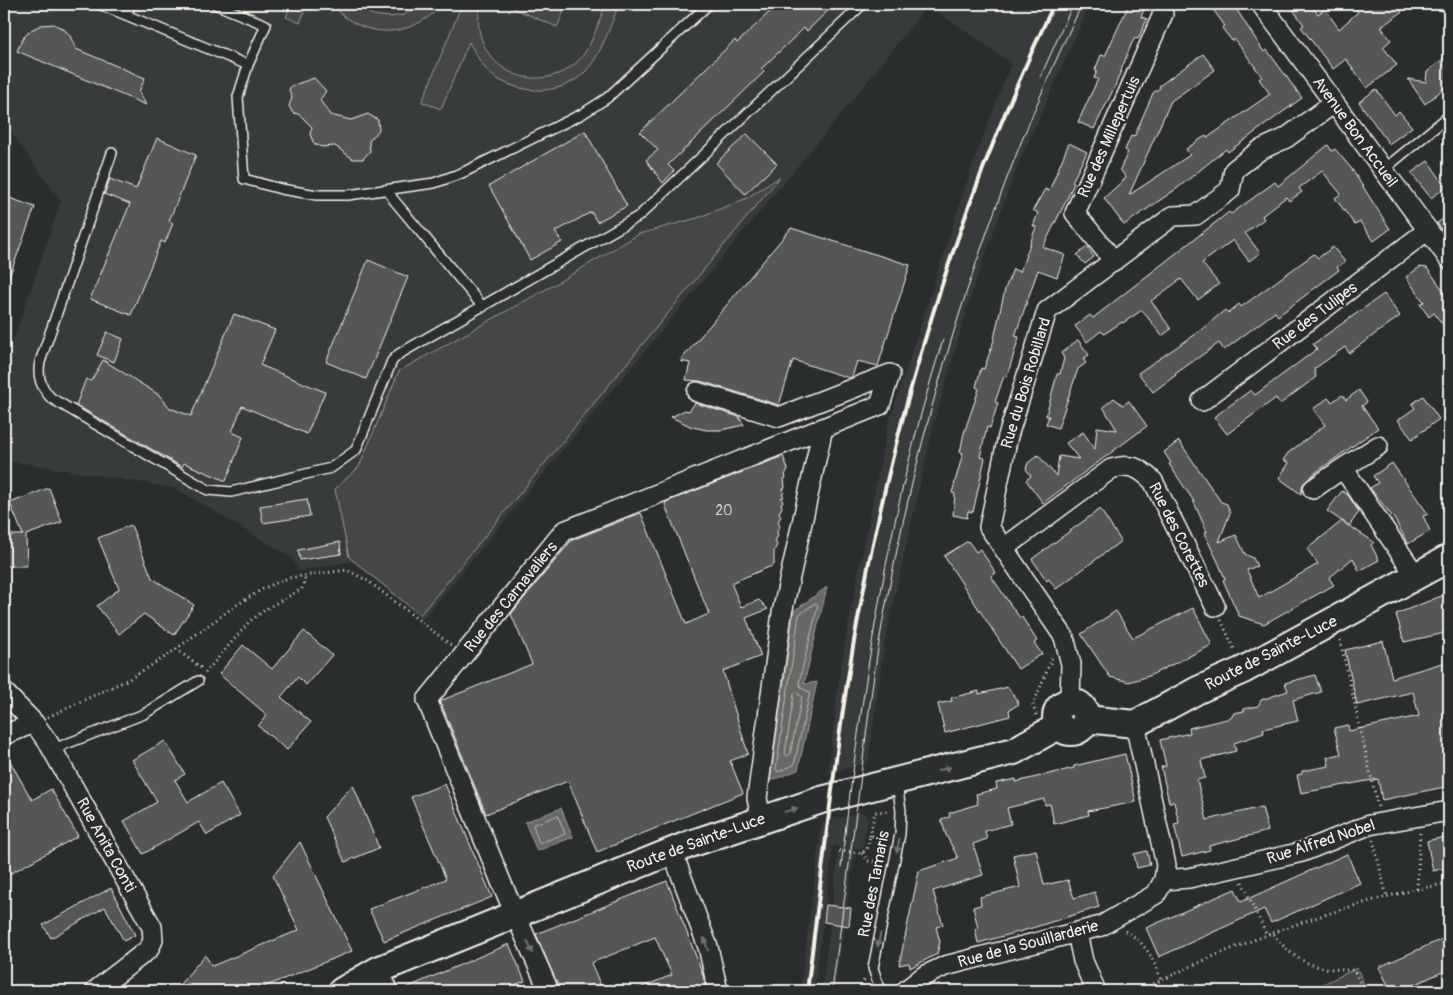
<svg xmlns="http://www.w3.org/2000/svg" width="1453" height="995" viewBox="0 0 1453 995" font-family="Pangolin,sans-serif">
<style>
.built{fill:#373a3a}
.green{fill:#444645;stroke:#9c9c96}
.water{fill:#676866;stroke:#9f9f9a}
.lines{fill:none;stroke-linecap:round;stroke-linejoin:round}
.shore{stroke:#bcbab4;stroke-width:1}
.building{fill:#555756;stroke:#f4f1e8}
.lane-casing{stroke:#f4f1e8;stroke-width:12}
.street-casing{stroke:#f4f1e8;stroke-width:22}
.secondary-casing{stroke:#f4f1e8;stroke-width:30}
.path{stroke:#f4f1e8;stroke-width:3;stroke-dasharray:1 4;stroke-linecap:butt}
.lane{stroke:#2a2d2e;stroke-width:9}
.street{stroke:#2a2d2e;stroke-width:19}
.secondary{stroke:#2a2d2e;stroke-width:26}
.tram{stroke:#f4f1e8;stroke-width:1}
.rail{stroke:#f4f1e8;stroke-width:4}
.oneway{fill:#71726f}
.labels{text-anchor:middle;dominant-baseline:central;stroke-width:4.5;stroke-linejoin:round;paint-order:stroke}
.number-label{font-size:14px;fill:#cccac4}
.street-label{font-size:16px;fill:#f4f1e8;stroke:#2a2d2e}
</style>
<rect width="100%" height="100%" fill="#2a2d2e"/>
<filter id="ink" filterUnits="userSpaceOnUse"><feTurbulence type="fractalNoise" baseFrequency=".02" numOctaves="2"/><feDisplacementMap in="SourceGraphic" scale="10" xChannelSelector="R" yChannelSelector="G"/><feConvolveMatrix kernelMatrix="1 2 1 2 8 2 1 2 1" color-interpolation-filters="sRGB"/></filter>
<g filter="url(#ink)">
<!-- built -->
<path class="built" d="M4,4H1090L1015,172L973,289L933,426L884,646L868,763L828,774L839,678L848,626L887,428L972,166L1011,63L928,5L851,102L423,619L352,561L299,571L292,558L175,488L4,460V367L61,201L4,123Z
M864,812L868,820L862,849L855,848L835,991H822L839,846H833L814,991H800L822,822Z"/>
<!-- green -->
<path class="green" d="M291,4H307L300,23L286,17Z
M332,4H352L373,15L389,17L404,15L423,4H442C413,39 361,41 332,4Z
M462,4H481C465,62 532,102 577,62C592,48 598,22 606,4H619C610,26 602,54 585,72C563,95 523,95 496,78C484,71 476,54 469,42L441,109L422,102Z
M503,4H567L557,27Z
M780,177L420,615L349,557L335,489L359,467L399,371L557,283L639,234L697,218L745,199Z
M1357,968L1367,991H1321L1319,986Z"/>
<!-- water -->
<path class="water" d="M827,587L804,684L817,682L798,770L770,781L794,611Z
M561,808L573,837L537,851L525,822Z"/>
<g class="lines">
<!-- shore -->
<path class="shore" d="M816,603L818,606L799,682L801,688L810,692L794,765L778,772L776,769L799,615Z
M796,692L802,697L790,754L787,756L785,754L794,694Z
M558,816L565,834L539,843L533,825Z"/>
</g>
<!-- building -->
<path class="building" d="M778,4H835L807,31L804,28L761,69L764,72L668,165L674,171L663,183L646,160L658,150L640,132L735,40L737,43Z
M1129,4H1146L1141,17L1147,19L1138,39L1135,38L1131,45L1115,86L1094,129L1078,122L1098,79L1094,78L1097,71L1095,70L1101,55L1105,56Z
M1209,4H1233L1264,52L1267,50L1302,98L1228,152L1226,149L1179,187L1124,225L1104,198L1126,178L1120,169L1128,152L1125,150L1131,136L1134,137L1153,93L1160,88L1159,86L1203,54L1215,70L1171,101L1129,195L1190,155L1186,149L1199,140L1206,136L1207,138L1270,94L1259,79L1262,77L1243,50L1234,39L1232,41L1222,28L1225,26Z
M1289,4H1310L1318,14L1325,9L1339,29L1358,12L1352,4H1396L1402,12L1381,27L1391,40L1383,47L1397,65L1367,88L1346,59L1333,69L1301,27L1304,25Z
M54,24L65,30L70,36L76,49L145,78L139,92L146,105L17,51L23,38L31,30L41,25Z
M1449,54V84L1425,104L1408,79L1426,82L1427,72Z
M314,78L326,91L320,100L330,115L351,120L368,114L378,120L379,130L369,141L370,151L363,159H353L335,146L322,147L314,144L310,134L312,127L300,115L292,112L289,106L292,98L289,90L291,86Z
M1376,89L1395,115L1399,111L1412,127L1389,144L1359,102Z
M585,131L627,206L597,222L591,212L555,232L562,242L530,260L489,186Z
M747,134L777,164L745,194L716,163Z
M157,138L196,155L169,221L173,223L165,243L161,241L131,315L90,299L130,204L104,194L110,179L136,189Z
M1069,143L1087,152L1072,182L1074,183L1067,199L1043,247L1065,255L1057,277L1038,270L1015,336L1019,337L1009,370L1006,377L1004,376L995,402L998,403L994,416L990,428L987,427L980,457L985,458L973,512L968,511L967,518L953,515L955,494L952,493L963,453L960,452L964,433L979,389L976,387L981,368L984,369L993,343L1005,289L1013,269L1020,272L1036,227L1033,226L1038,213L1033,210L1045,189L1049,191Z
M1328,145L1332,151L1335,149L1351,168L1390,229L1374,241L1360,222L1355,225L1335,198L1341,194L1322,171L1299,188L1302,192L1289,201L1286,197L1262,216L1264,219L1245,233L1260,253L1249,261L1233,240L1202,263L1219,284L1198,300L1181,279L1151,301L1171,329L1162,336L1142,310L1123,323L1122,322L1104,334L1101,331L1087,342L1075,326L1090,315L1093,318L1229,212L1231,214L1275,182L1278,186Z
M1428,161L1446,187L1431,198L1411,173Z
M4,196L35,207L5,288H4Z
M1449,215V240L1437,223Z
M791,228L910,265L878,366L857,361L852,377L849,378L793,360L779,405L700,381L686,380L690,363L680,361Z
M1087,247L1094,257L1085,264L1077,255Z
M1333,247L1345,262L1337,267L1339,270L1278,316L1275,312L1224,350L1219,343L1175,374L1176,375L1153,392L1138,373L1196,334L1225,310L1228,313L1239,304L1241,307L1314,254L1318,258Z
M368,260L408,277L366,379L326,362Z
M1420,267L1427,268L1449,298V333L1434,313L1429,317L1420,304L1424,302L1406,277Z
M1384,294L1400,316L1349,353L1345,347L1314,369L1316,377L1280,404L1276,398L1227,434L1214,417L1251,390L1255,395L1317,349L1313,344Z
M234,314L275,330L260,365L325,392L307,434L242,406L232,432L243,437L226,481L184,463L182,467L76,405L86,379L91,381L103,360L159,395L170,408L191,416Z
M107,332L123,339L114,362L97,355Z
M1078,340L1089,355L1083,359L1086,363L1078,369L1058,428L1046,424L1049,416H1046L1057,374H1060L1064,358L1061,353Z
M1359,390L1367,402L1362,406L1378,428L1315,473L1303,484L1301,494L1279,478L1289,463L1283,460L1288,453L1325,425L1313,409L1328,398L1332,402L1342,395L1346,400Z
M1423,396L1439,419L1412,439L1398,420L1415,408L1412,404Z
M1114,398L1123,405L1129,401L1147,426L1043,503L1026,480L1031,476L1026,469L1028,463L1038,455L1056,476L1059,456L1079,459L1066,443L1083,432L1095,449L1097,427L1117,430L1103,407Z
M695,403L739,417L744,425L721,430H707L692,427L671,417L685,410L689,411Z
M1179,441L1221,502L1227,504L1230,513L1219,542L1236,535L1245,554L1253,558L1257,566L1247,570L1259,598L1318,564L1307,549L1342,521L1374,542L1371,545L1379,560L1359,571L1353,558L1329,578L1334,585L1264,624L1239,616L1223,580L1225,579L1219,564L1204,533L1207,532L1193,500L1169,464L1171,463L1164,452Z
M783,456L788,469L785,475L786,478L784,479L785,488L783,489L784,493L782,494L784,497L781,498L783,502L781,503L782,507L779,513L781,516L778,522L780,526L777,532L778,536L775,541L777,545L774,551V565L731,583L741,607L759,600L768,609L746,618L761,656L723,671L748,754L730,761L743,793L597,852L568,781L486,814L440,701L532,664L511,614L572,540L641,513L686,624L709,614L665,505L666,502Z
M1392,463L1428,514L1423,516L1430,531L1408,544L1395,520L1370,488L1378,483L1373,476Z
M49,488L62,522L26,535L27,566H4V535H23L10,503Z
M1342,491L1348,495L1359,512L1349,526L1327,511Z
M307,499L310,516L263,523L260,506Z
M1100,509L1121,541L1056,589L1049,579L1047,581L1032,559Z
M131,525L152,578L194,605L174,635L144,614L119,634L97,606L119,589L98,538Z
M968,541L976,552L980,549L996,573L991,576L1012,607L1020,618L1022,617L1037,641L1034,643L1042,654L1018,669L944,556Z
M340,542L341,554L300,560L298,550Z
M1449,593V632L1404,642L1396,614Z
M1193,608L1212,645L1149,676L1129,682L1110,677L1081,634L1116,611L1133,638Z
M304,631L332,655L306,685L298,677L281,697L311,722L287,750L258,726L267,715L219,674L243,645L272,669Z
M1383,641L1392,678L1449,661V786L1382,800L1378,779L1301,793L1297,775L1302,774V771L1329,766L1327,757L1341,754L1334,728L1348,725L1349,731L1419,716L1413,692L1357,705L1345,650Z
M1315,675L1321,692L1293,700L1298,721L1263,729L1264,733L1234,743L1236,751L1201,760L1205,778L1197,780L1207,820L1262,807L1268,831L1209,846L1210,850L1182,857L1174,824L1179,823L1174,802H1169L1161,767L1166,766L1160,740L1190,733L1189,728L1231,718L1234,713L1244,711V709L1258,706L1261,700L1288,691L1285,683Z
M1008,687L1019,704L1009,710L1010,716L945,733L938,704L952,701L951,698L979,691V694Z
M165,741L185,774L175,780L188,802L221,783L240,815L207,835L199,822L143,854L124,821L157,802L132,760Z
M4,751L32,800L51,789L78,836L4,877V828L10,824L4,814Z
M1125,754L1136,802L1088,811L1089,815L1054,824L1050,804L1045,805L1044,799L1007,808L1011,824L985,831L987,839L973,844L983,875L933,891L943,925L936,927L940,942L937,954L910,968L909,963L899,965L919,871L958,858L946,835L941,819L950,817L949,813L978,804L976,794L997,789L996,783L1016,779V782L1074,768V766Z
M445,784L492,897L384,941L369,909L446,879L411,797Z
M353,785L379,848L345,862L324,817Z
M1449,836V867L1433,871L1427,841Z
M300,842L352,951L254,991H174L205,955L212,966L299,930L273,876Z
M1036,850L1044,885L1068,880L1074,898L1095,892L1099,907L1029,929L978,943L975,929L978,928L973,907L981,905L980,897L1020,887L1013,855Z
M1147,851L1150,865L1137,868L1134,854Z
M1347,854L1360,883L1271,923L1264,909L1159,957L1146,928L1235,889L1241,902Z
M667,881L702,972L707,991H632L672,975L655,937L591,963L603,991H560L536,934Z
M111,888L135,935L124,941L105,907L51,938L43,925Z
M826,905L851,908L849,926L824,922Z
M1449,936V969L1400,991H1391L1379,967Z
M509,944L525,981L499,991H399Z"/>
<g class="lines">
<defs>
<path id="lane" d="M99,4L126,15
M131,4L126,15L248,65L266,25L215,4
M248,65L238,97L244,179L281,189L317,195H348L434,183L462,173L582,114L607,98L709,4
M112,153L40,362C37,377 41,387 51,398L208,490L231,492L331,468L356,450L392,361L399,354L639,216L863,4
M1383,170L1449,116
M388,190L393,199L483,307
M53,749L144,714L198,681
M884,991L879,986L873,968L900,834L901,811L897,783"/>
<path id="street" d="M1261,4L1449,259
M1114,261L1075,213L1163,14L1160,4
M697,392L779,417L890,374L880,405L823,428L782,613L757,798L761,819
M1202,401L1428,230
M1343,468L1378,446
M1313,489L1343,468L1416,576
M1004,548L1111,469C1131,463 1138,467 1153,481L1215,606
M4,692L34,723L48,742L152,927L153,940L149,949L95,991
M1070,702L1071,664L1064,637L989,527L1008,436L1047,311L1173,216L1196,215L1230,190L1234,170L1260,150L1286,138L1334,103
M4,735L34,723
M672,851L708,947L718,991
M1164,880L1189,878L1302,852L1369,825L1449,811
M1077,933L1083,961L1096,991
M378,970L388,991
M549,991L502,884L427,700L564,531L823,428
M905,991L924,976L945,966L1101,926L1156,894L1164,880L1166,865L1135,724"/>
<path id="secondary" d="M1056 717a15 15 0 1 1 30 0a15 15 0 1 1-30 0Z
M1086,719L1135,724L1198,690L1243,670L1449,558
M342,991L378,970L690,844L821,800L1014,751L1060,725"/>
</defs>
<!-- lane casing -->
<use href="#lane" class="lane-casing"/>
<!-- street casing -->
<use href="#street" class="street-casing"/>
<!-- secondary casing -->
<use href="#secondary" class="secondary-casing"/>
<!-- path -->
<path class="path" d="M1221,620L1235,651
M1340,640L1378,807
M176,649L204,670
M205,673L250,621L269,607L302,589L306,575
M1036,715L1033,705L1052,658
M48,717L129,679L165,657L235,606L264,588L288,578L347,570L368,581L451,645
M870,836L875,812L890,811
M1373,840L1387,897
M839,851L862,853L867,849L870,836H880L876,861
M862,853L868,861L883,863
M1242,882L1267,936
M1417,889L1420,832
M1125,931C1145,942 1154,959 1161,980
M1273,934C1296,964 1318,970 1354,970L1364,991
M519,991L529,987
M862,991L864,979
M1135,991C1159,983 1181,970 1205,960C1282,927 1366,898 1449,883"/>
<!-- lane -->
<use href="#lane" class="lane"/>
<!-- street -->
<use href="#street" class="street"/>
<!-- secondary -->
<use href="#secondary" class="secondary"/>
<!-- tram -->
<path class="tram" d="M1040,78L1073,4
M841,867C862,689 888,511 943,340
M832,991C840,932 848,872 856,813C866,740 873,666 888,594C928,389 992,192 1082,4"/>
<!-- rail -->
<path class="rail" d="M807,991C823,869 835,746 857,624C896,410 960,200 1054,4"/>
</g>
<!-- one-way arrows -->
<defs><path id="oneway-solid" d="M-6-.8H1V-3.2L6.5 0L1 3.2V.8H-6Z" transform="scale(1.25)"/></defs>
<g class="oneway">
<use href="#oneway-solid" transform="translate(944 769) rotate(-14)"/>
<use href="#oneway-solid" transform="translate(791 810) rotate(-18)"/>
<use href="#oneway-solid" transform="translate(898 846) rotate(101)"/>
<use href="#oneway-solid" transform="translate(879 940) rotate(102)"/>
<use href="#oneway-solid" transform="translate(706 944) rotate(-108)"/>
<use href="#oneway-solid" transform="translate(530 947) rotate(67)"/>
</g>
</g>
<g class="labels">
<!-- number labels -->
<g class="number-label">
<text x="724" y="510">20</text>
</g>
<!-- street labels -->
<g class="street-label">
<text transform="translate(1355 132) rotate(54)">Avenue Bon Accueil</text>
<text transform="translate(1109 137) rotate(-66)">Rue des Millepertuis</text>
<text transform="translate(1315 316) rotate(-37)">Rue des Tulipes</text>
<text transform="translate(1026 383) rotate(-73)">Rue du Bois Robillard</text>
<text transform="translate(1179 535) rotate(63)">Rue des Corettes</text>
<text transform="translate(511 597) rotate(-51)">Rue des Carnavaliers</text>
<text transform="translate(1271 653) rotate(-27)">Route de Sainte-Luce</text>
<text transform="translate(1321 842) rotate(-18)">Rue Alfred Nobel</text>
<text transform="translate(696 843) rotate(-20)">Route de Sainte-Luce</text>
<text transform="translate(106 845) rotate(61)">Rue Anita Conti</text>
<text transform="translate(874 884) rotate(-79)">Rue des Tamaris</text>
<text transform="translate(1028 944) rotate(-15)">Rue de la Souillarderie</text>
</g>
</g>
<!-- margin -->
<rect width="1453" height="995" fill="none" stroke="#2a2d2e" stroke-width="20"/>
<rect x="10" y="10" width="1433" height="975" fill="none" stroke="#f4f1e8" stroke-width="2" filter="url(#ink)"/>
</svg>
